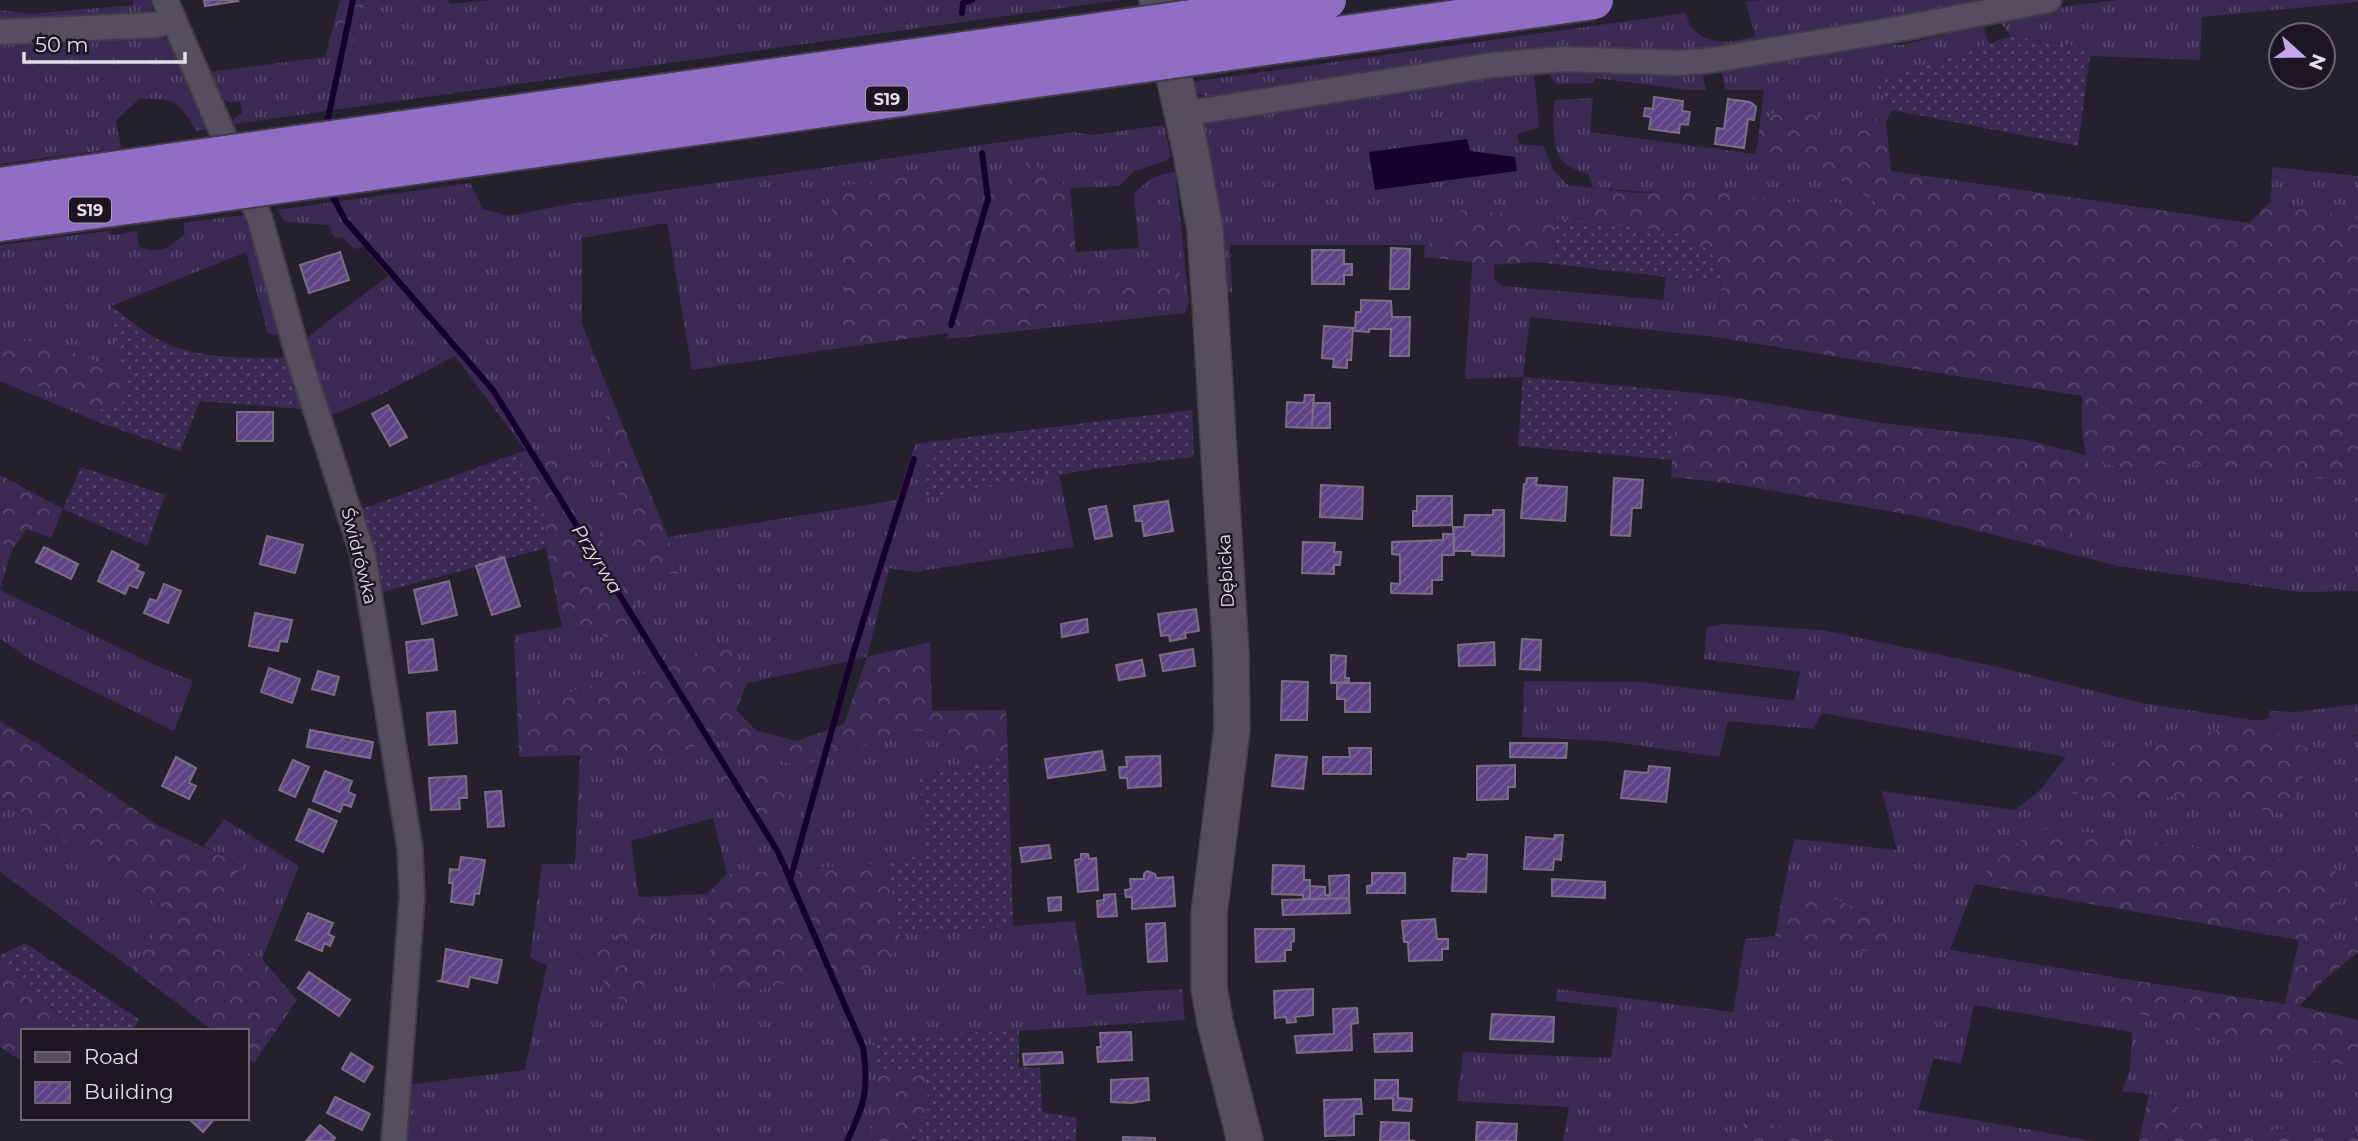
<svg xmlns="http://www.w3.org/2000/svg" width="2358" height="1141" viewBox="0 0 2358 1141" font-family="Montserrat,sans-serif">
<style>
.grass{fill:url(#grass-tufts);fill-rule:evenodd}
.forest{fill:url(#forest-crowns)}
.garden{fill:url(#garden-dots)}
.water{fill:#17002d}
.lines{fill:none;stroke-linecap:round;stroke-linejoin:round}
.stream{stroke:#17002d;stroke-width:6}
.building{fill:url(#building-hatch);stroke:#777082;stroke-width:2}
.street-casing{stroke:#413c49;stroke-width:28}
.secondary-casing{stroke:#413c49;stroke-width:38}
.highway-casing{stroke:#413c49;stroke-width:42}
.street{stroke:#544e5e;stroke-width:24}
.secondary{stroke:#544e5e;stroke-width:35}
.highway{stroke:#926dc5;stroke-width:38}
.highway-bridge-casing{stroke:#413c49;stroke-width:42;stroke-linecap:butt}
.highway-bridge{stroke:#926dc5;stroke-width:38}
.labels{text-anchor:middle;dominant-baseline:central;stroke-width:5;stroke-linejoin:round;paint-order:stroke}
.shield{fill:#1c1624;stroke:#a7a3ae;stroke-width:2}
.shield-label{font-size:16px;font-weight:bold;fill:#e3dfe9}
.street-label{font-size:18px;fill:#e3dfe9;stroke:#1c1624}
.water-label{font-size:19px;font-style:italic;fill:#e5def2;stroke:#1c1624}
</style>
<defs>
<pattern id="grass-tufts" width="24" height="20" patternUnits="userSpaceOnUse" patternTransform="scale(1.75)"><rect width="24" height="20" fill="#3b2a54"/><path d="M3 7l-1-3M5 7V3M7 7l1-3M15 17l-1-3M17 17v-4M19 17l1-3" fill="none" stroke="#57486d"/></pattern>
<pattern id="forest-crowns" width="20" height="18" patternUnits="userSpaceOnUse" patternTransform="scale(1.75)"><rect width="20" height="18" fill="#3b2a54"/><path d="M2 6a3 3 0 1 1 6 0M12 15a3 3 0 1 1 6 0" fill="none" stroke="#57486d"/></pattern>
<pattern id="garden-dots" width="8" height="8" patternUnits="userSpaceOnUse" patternTransform="scale(1.75)"><rect width="8" height="8" fill="#3b2a54"/><path d="M2 2h.1M6 6h.1" fill="none" stroke="#57486d" stroke-width="1.8" stroke-linecap="round"/></pattern>
<pattern id="building-hatch" width="6" height="6" patternUnits="userSpaceOnUse" patternTransform="scale(1.75)"><rect width="6" height="6" fill="#604286"/><path d="M-1 1l2-2M0 6l6-6M5 7l2-2" fill="none" stroke="#775d97"/></pattern>
</defs>
<rect width="100%" height="100%" fill="#25202e"/>
<!-- grass -->
<path class="grass" d="M133,0H154L151,11L138,18L0,22V10L30,14L133,5Z
M365,0H448L450,4L492,0H1119L234,124V118L242,113L240,102C216,104 217,91 209,72L325,57L352,48Z
M1761,0H2004L1734,49L1209,98L1192,91L1191,82L1686,13C1687,17 1689,25 1692,28C1708,47 1735,42 1755,36L1746,2Z
M2121,0H2358V2L2202,17L2200,60L2090,56L2089,48L2011,36L1998,20L2074,5Z
M1971,24L1984,27L1988,44L1876,83L1892,110L1886,122L1862,114L1848,144L1821,137L1778,110L1760,123L1764,90H1725L1721,70L1857,44L1901,45L1944,35Z
M160,35C191,53 200,96 214,128L196,131C178,100 175,98 139,99L116,120L121,148L0,164V38Z
M1554,67L1702,71L1706,90H1688L1595,78L1594,83L1556,84L1550,77Z
M1528,72L1534,74L1539,124L1537,128L1517,134L1519,144L1543,146L1554,171L1568,185L1593,188L1588,174C1577,170 1565,167 1559,156C1553,145 1552,112 1555,100L1593,98L1590,132L1755,154L1757,147L1840,181L1877,203L1873,212L1832,202H1786L1593,188L1586,211L1572,221L1462,210L1457,229L1425,245H1230L1232,292L1221,291L1200,133L1207,121Z
M1164,125L1171,156L1167,160L1133,172L1120,186L1070,188L1028,161L1003,184L948,171L826,189L846,274L841,348L692,370L667,223L582,238V324L615,406L601,422L678,573L668,537L897,500L915,444L929,442L925,498L1059,474L1074,547L915,572L889,568L867,657L747,683L733,649L703,648L673,667L581,688L561,697L517,705L514,635L562,627L588,630L612,638L646,627L558,453L526,451L455,356L384,393L323,419L301,342L388,276L364,247L354,249L343,237L335,238L328,225L285,222L277,210L470,183L483,209L509,216L570,204L1073,132L1092,135Z
M2272,167L2358,176V219L2271,201Z
M1175,172L1189,301L1185,313L1029,330L1032,311L1081,302L1176,303L1165,282L1120,279L1071,281L1076,252L1139,248L1134,194C1147,180 1156,174 1175,172Z
M250,214L285,331L276,335L268,334L246,252L111,306L118,361L97,362L42,340L0,343V245L109,231L113,235L137,231L139,247C163,254 167,249 185,234L183,223Z
M1494,265V279L1502,286L1663,300L1666,276L1721,283L1715,337L1530,317L1523,377L1465,379L1472,266Z
M0,371L99,410L96,421L0,381Z
M2086,455L2124,470L2182,463L2329,480L2358,469V591L2299,592L2118,566L2055,550L2083,520Z
M0,542L12,550L0,589Z
M0,590L155,665L193,681L174,731L36,663L0,639Z
M1725,624L1822,630L1998,667L2141,703L2259,721L2153,744L2129,800L2171,796L2287,814L2270,729L2269,711L2297,712L2358,704V735L2352,736L2358,737V946L2329,938L2341,895L2335,868L2056,828L1999,858L1975,884L1950,950L2119,978L2121,1009L2297,1057L2358,1068V1135L2280,1129L2242,1135L2212,1130L2188,1117L2172,1101L2149,1094L2122,1091L2130,1070L2132,1032L1974,1005L1961,1064L1934,1058L1918,1110L2093,1141H1837L1751,1119L1735,1135L1746,1141H1563L1569,1107L1457,1101L1463,1052L1611,1058L1618,1008L1556,1001L1557,989L1733,1012L1745,939L1775,936L1812,946L1822,894L1782,898L1794,839L1897,850L1882,791L2015,810L2040,790L2066,757L1822,713L1813,729L1728,721L1719,757L1608,741L1522,737L1524,681L1639,682L1794,701L1800,672L1704,659L1707,627Z
M946,730L976,765L920,776L923,855L887,863L727,874L713,818L631,841L639,897L707,894L713,994L754,990L885,965L900,935L1075,921L1087,995L1182,989L1185,1020L1019,1031L872,1036L877,1053L876,1115L863,1141H403L407,1085L525,1070L547,965L530,958L542,864H575L580,754L679,752L717,737L744,751L871,744L894,732ZM743,766L756,775L792,782L785,802L716,771ZM612,945L629,956L659,994L614,996L598,974L574,952Z
M0,798L170,913L132,969L0,872Z
M224,819L299,866L262,959L215,938L203,926L241,865L204,846Z"/>
<!-- forest -->
<path class="forest" d="M340,0H365L352,48L325,57Z
M1778,110L1816,111L1821,137L1847,144L1862,114L1886,122L1891,171L2249,223L2271,201L2358,219V469L2329,480L2182,463L2124,470L2086,456L2098,497L2083,520L2055,550L1922,517L1728,483L1671,477L1677,391L1725,396L1882,423L2027,440L2086,455L2082,433V396L1715,337L1722,278L1678,233L1572,221L1586,211L1593,188L1636,193L1712,191L1786,202H1832L1873,212L1877,203L1841,181L1757,147L1760,123Z
M1028,161L1070,188L1076,252L1071,281L1120,279L1165,282L1178,262L1185,291L1175,303L1081,302L1032,311L1029,330L947,339L948,333L841,348L846,274L826,188L948,171L1003,184Z
M1461,210L1554,218L1557,254L1536,262L1472,266V262L1424,257L1425,245L1457,229Z
M42,340L97,362L118,361L128,376L122,405L99,410L0,371V343Z
M615,406L668,537L678,574L649,572L630,541L601,422Z
M526,451L558,453L646,627L612,639L588,630L562,627L546,548L545,514L515,454Z
M0,475L63,509L51,538L27,529L12,550L0,542Z
M930,642L932,711L1006,710L1008,754L976,765L946,730L894,732L871,744L799,766L744,751L717,738L680,752L519,757L517,705L561,697L581,688L673,667L703,648L733,649L747,683L736,710L757,731L797,741L844,724L867,657Z
M2270,718V729L2314,752L2287,814L2171,796L2129,800L2061,792L2075,779L2153,744Z
M0,721L41,746L159,826L242,865L203,926L215,938L262,959L297,1000L254,1063L247,1057V1031H214L132,969L169,912L0,798Z
M743,766L756,775L793,782L778,824L740,820L716,771Z
M2056,828L2335,868L2341,895L2329,938L2358,946V952L2322,982L2299,1006L2358,1020V1068L2297,1057L2121,1009L2119,978L2285,1004L2299,940L1975,884L1999,858L2034,830Z
M887,863L900,935L885,965L754,990L713,994L707,894L727,874Z
M1822,894L1895,924L1912,935L1888,953L1812,946L1775,936L1782,898Z
M626,910L644,918L658,937L629,956L660,994L635,1009L614,996L598,974L574,951L612,945Z
M0,961L77,1031H23V1062L0,1047Z
M924,1071L929,1107L914,1127L910,1141H863L876,1115V1072Z
M2149,1094L2172,1101L2188,1117L2212,1130L2242,1135L2280,1129L2358,1135V1141H2139Z
M1751,1119L1837,1141H1746L1735,1135L1738,1128Z"/>
<!-- garden -->
<path class="garden" d="M2011,36L2089,48L2090,56L2078,146L1892,110L1875,83Z
M1554,218L1679,233L1711,252L1722,278L1721,283L1536,262L1557,253Z
M111,306C128,318 145,334 165,343C202,360 248,357 288,358L302,409L200,401L180,451L96,421L99,410L122,404L128,376L118,361Z
M1523,377L1677,391L1673,460L1518,446Z
M1192,410L1194,457L1099,468L925,498L929,442Z
M515,454L545,514L546,548L382,592L372,552L356,511Z
M81,467L165,495L147,546L63,509Z
M1008,754L1013,926L900,935L887,863L923,855L920,776L976,765Z
M25,943L140,1020L131,1031H77L0,961V955Z
M1019,1031V1067L1040,1068L1042,1112L1077,1118L1076,1141H910L914,1127L929,1107L924,1072H876L877,1053L872,1036Z"/>
<!-- water -->
<path class="water" d="M1467,139L1470,151L1515,157L1517,171L1375,190L1369,152Z"/>
<g class="lines">
<!-- stream -->
<path class="stream" d="M962,13L963,3L972,0
M326,128L353,0
M330,191L345,220L493,390L778,852L863,1047C869,1089 865,1104 847,1141
M951,325L988,199L982,153
M790,880L855,647L914,459"/>
</g>
<!-- building -->
<path class="building" d="M204,0H237L238,1L205,6Z
M1654,97L1683,101L1682,111L1690,112L1688,125L1680,124L1679,133L1649,129L1651,117L1644,116L1645,108L1653,109Z
M1728,99L1750,102L1756,107L1754,120L1748,119L1744,148L1715,144L1717,128L1724,129Z
M1391,248L1410,249L1409,289H1390Z
M1312,250H1344V264H1352V275H1344V284H1312Z
M340,252L349,280L309,293L300,265Z
M1361,300L1391,301L1392,317H1410L1409,356H1390L1391,329H1369V332L1355,331L1356,312H1361Z
M1324,326L1353,328L1351,360H1347V368L1333,367L1334,359L1322,358Z
M1305,395H1314L1312,428L1286,427L1287,402L1304,403Z
M1313,403H1330V428H1312Z
M388,405L407,437L390,446L372,414Z
M237,412H273V441H237Z
M1527,478H1537L1536,485L1567,487L1565,521L1521,518L1524,484H1526Z
M1614,478L1643,480L1641,508H1632L1630,536L1611,535Z
M1321,485L1363,487L1362,519L1320,517Z
M1417,496H1452V525L1413,526V511H1417Z
M1168,501L1173,531L1144,536L1142,521H1136L1134,506Z
M1106,506L1112,536L1095,539L1089,509Z
M1493,510H1504V556L1472,555V551H1454L1453,527H1464L1465,515H1493Z
M1443,534H1454V555H1442V580H1432V594L1391,593V583L1400,584V555L1392,554V542L1443,540Z
M267,536L303,545L295,573L260,564Z
M1303,542L1335,543L1334,552H1341L1340,565H1334V574L1302,573Z
M44,547L78,564L71,579L36,562Z
M112,551L139,565L136,570L144,573L137,588L129,585L125,594L98,581Z
M504,557L520,606L492,615L476,566Z
M449,581L457,615L422,624L414,590Z
M164,584L181,591L168,623L144,613L150,599L157,601Z
M1196,609L1199,631L1185,633L1186,638L1170,641L1169,635L1161,636L1158,614Z
M255,613L292,620L287,642L280,641L278,651L249,646Z
M1087,619L1088,632L1062,637L1061,624Z
M433,639L437,670L409,673L406,642Z
M1522,639L1541,640L1540,670L1520,669Z
M1494,642L1495,665L1459,666L1458,645Z
M1193,649L1195,666L1163,671L1160,655Z
M1331,655L1346,656L1345,678H1349V682L1331,683Z
M1142,660L1145,676L1119,680L1116,665Z
M269,668L300,679L292,703L261,692Z
M318,671L339,677L334,695L312,689Z
M1282,681L1308,682L1307,720H1281Z
M1337,683H1370V712H1345V699H1337Z
M455,711L457,743L429,745L427,713Z
M310,730L373,742L370,758L307,747Z
M1510,743H1567L1566,758L1510,757Z
M1349,748H1371V774H1323V757H1350Z
M1102,751L1105,770L1048,778L1045,759Z
M1276,755L1307,757L1303,789L1272,786Z
M1160,756L1161,786L1128,788L1127,778H1120L1119,767H1127L1126,757Z
M176,757L196,768L189,783L196,786L189,799L162,786Z
M293,760L309,767L295,797L279,790Z
M1515,765V787H1508V799L1477,800V766Z
M1649,766L1670,768L1666,802L1621,798L1625,771L1648,773Z
M325,771L352,781L348,792L355,795L351,807L343,804L340,812L313,801Z
M466,776L467,798H459L460,809L431,810L429,778Z
M501,791L504,826L488,827L485,792Z
M309,809L337,821L323,852L296,840Z
M1555,835H1563L1561,860L1554,859L1553,870L1524,869L1526,837L1554,839Z
M1049,845L1051,858L1022,862L1020,848Z
M1081,854H1088L1089,859L1096,858L1098,890L1078,892L1075,860L1081,859Z
M1468,854L1487,855L1486,892L1452,891L1454,858L1467,859Z
M461,857L485,860L479,894L475,893L473,905L451,902L453,883H449L450,869L459,870Z
M1273,865L1304,866V880H1310V899H1303V895L1272,894Z
M1147,871L1155,874L1156,878L1173,877L1175,906L1132,909V897H1126L1125,890L1131,889L1130,879H1144V874Z
M1372,873H1405V893H1367V886L1372,885Z
M1349,875V898L1310,899V886L1325,887V895H1330L1329,876Z
M1552,879L1605,882V898L1552,896Z
M1115,894L1117,916L1098,917L1097,901L1104,900V895Z
M1061,897V910L1049,911L1048,898Z
M1349,898L1350,913L1283,915L1282,900Z
M308,913L333,923L328,934L334,937L330,946L324,943L322,951L296,940Z
M1435,919L1437,939H1448V949H1442V960L1409,961L1408,942H1404L1402,921Z
M1165,923L1167,961L1148,962L1146,924Z
M1255,929H1294V941L1291,942V950H1285V961L1256,962Z
M446,949L502,960L497,983L470,977L468,987L439,981L442,980Z
M309,972L350,1000L339,1016L298,988Z
M1313,989V1015L1295,1017L1296,1022L1287,1023L1286,1017L1275,1018L1274,991Z
M1357,1008L1358,1023L1351,1024L1352,1050L1297,1053L1295,1036L1334,1034L1333,1009Z
M1492,1014L1554,1017L1553,1042L1490,1039Z
M1131,1032L1132,1060L1098,1062L1097,1047H1101L1100,1033Z
M1412,1033V1051L1375,1052L1374,1034Z
M1062,1052L1063,1063L1024,1065L1023,1054Z
M351,1053L373,1067L364,1082L342,1069Z
M1148,1078L1149,1100L1132,1103L1111,1102V1080Z
M1375,1080H1398V1098L1412,1099L1411,1111L1393,1110V1098L1375,1099Z
M335,1097L370,1114L362,1130L327,1113Z
M1361,1099L1362,1114H1354V1135L1325,1136L1324,1100Z
M188,1118H215L203,1132Z
M1381,1122L1409,1123V1140L1415,1141H1380Z
M1477,1122L1517,1124L1516,1141H1476Z
M320,1125L335,1138L333,1141H306Z
M1123,1137L1155,1138V1141H1123Z"/>
<g class="lines">
<defs>
<path id="street" d="M165,0L260,219L297,352L363,555L410,849L412,897L394,1141
M0,32L156,25L174,20
M1183,114L1493,65L1563,59L1681,63L1713,60L1904,28L2049,0"/>
<path id="secondary" d="M1157,0L1191,153L1205,229L1210,304L1231,655L1232,729L1209,914V988L1215,1022L1245,1141"/>
<path id="highway" d="M0,187L175,162
M0,222L180,198"/>
</defs>
<!-- street casing -->
<use href="#street" class="street-casing"/>
<!-- secondary casing -->
<use href="#secondary" class="secondary-casing"/>
<!-- highway casing -->
<use href="#highway" class="highway-casing"/>
<!-- street -->
<use href="#street" class="street"/>
<!-- secondary -->
<use href="#secondary" class="secondary"/>
<!-- highway -->
<use href="#highway" class="highway"/>
<defs>
<path id="highway-bridge" d="M175,162L1327,0
M180,198L1594,0"/>
</defs>
<!-- highway-bridge casing -->
<use href="#highway-bridge" class="highway-bridge-casing"/>
<!-- highway-bridge -->
<use href="#highway-bridge" class="highway-bridge"/>
</g>
<g class="labels">
<!-- shield labels -->
<g class="shield">
<rect x="866" y="86.5" width="42" height="25" rx="5"/>
<rect x="69" y="197.5" width="42" height="25" rx="5"/>
</g>
<g class="shield-label">
<text x="887" y="99">S19</text>
<text x="90" y="210">S19</text>
</g>
<!-- street labels -->
<g class="street-label">
<text transform="translate(359 556) rotate(76)">Świdrówka</text>
<text transform="translate(1226 571) rotate(-93)">Dębicka</text>
</g>
<!-- water labels -->
<g class="water-label">
<text transform="translate(597 559) rotate(58)">Przyrwa</text>
</g>
</g>
<!-- legend -->
<rect x="21" y="1029" width="228" height="91" fill="#1c1624" stroke="#6c6673" stroke-width="2"/>
<rect x="35" y="1052" width="35" height="10" fill="#544e5e" stroke="#6c6673" stroke-width="2"/>
<text x="84" y="1064" font-size="21" fill="#e3dfe9">Road</text>
<rect x="35" y="1082" width="35" height="21" fill="url(#building-hatch)" stroke="#6c6673" stroke-width="2"/>
<text x="84" y="1099" font-size="21" fill="#e3dfe9">Building</text>
<!-- north arrow -->
<g transform="translate(2302 56) rotate(111)"><circle r="33" fill="#1c1624" stroke="#6c6673" stroke-width="2"/>
<path d="M0-5L12 26L0 18L-12 26Z" fill="#c4a7f1"/>
<text y="-10" font-size="19" font-weight="bold" text-anchor="middle" fill="#e3dfe9">N</text>
</g>
<!-- scale -->
<path d="M24 52v10h161v-10" fill="none" stroke="#e3dfe9" stroke-width="3.5"/>
<text x="35" y="52" font-size="21" fill="#e3dfe9" stroke="#1c1624" stroke-width="5" paint-order="stroke">50 m</text>
</svg>
